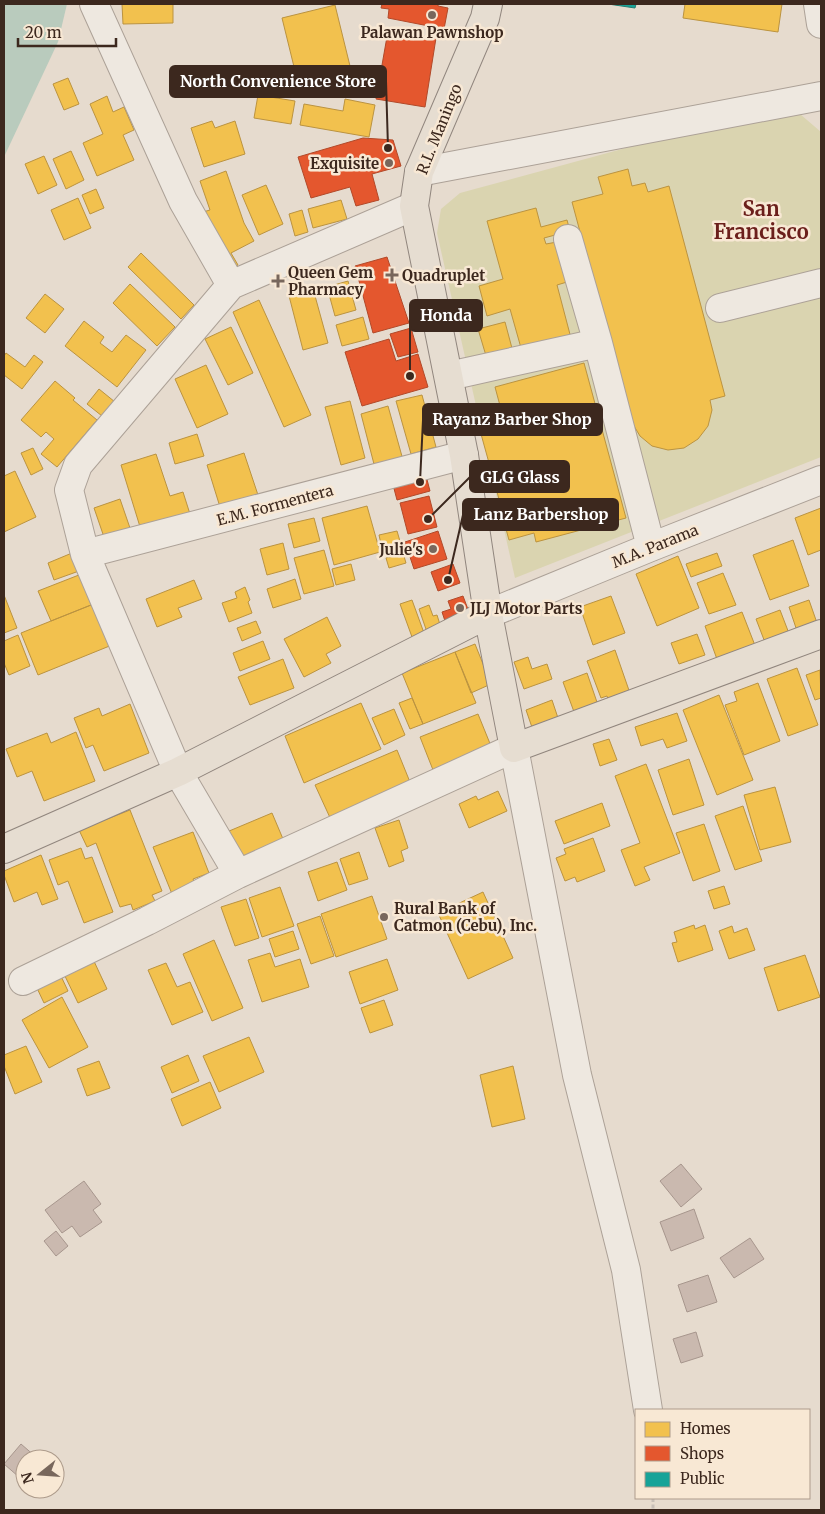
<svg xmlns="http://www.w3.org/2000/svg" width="825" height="1514" viewBox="0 0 825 1514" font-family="Merriweather,serif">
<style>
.green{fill:#dad4b0}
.water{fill:#b9cbbd}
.homes{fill:#f2c14e;stroke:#bb9340}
.shops{fill:#e4572e;stroke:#b24929}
.public{fill:#17a398;stroke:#227e73}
.building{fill:#cab9af;stroke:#a7968d}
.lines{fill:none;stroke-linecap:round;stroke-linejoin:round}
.minor-casing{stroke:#aca197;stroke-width:30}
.major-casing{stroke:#91867e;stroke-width:30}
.path{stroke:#c7bfb7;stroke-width:3;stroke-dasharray:4 2.5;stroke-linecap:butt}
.minor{stroke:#eee8e0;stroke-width:28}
.major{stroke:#e6ddd1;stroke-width:28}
.poi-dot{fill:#78675c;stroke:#f8e8d4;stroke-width:2}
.labels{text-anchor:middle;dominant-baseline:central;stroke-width:5;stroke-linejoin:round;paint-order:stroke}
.poi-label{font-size:15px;font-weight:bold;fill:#3c281e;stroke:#f8e8d4;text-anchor:start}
.street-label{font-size:15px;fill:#3c281e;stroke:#f8e8d4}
.district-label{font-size:20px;font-weight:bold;fill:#6b1f1b;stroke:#f8e8d4}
.leader{fill:none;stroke:#3c281e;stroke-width:2}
.callout-dot{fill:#3c281e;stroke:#f8e8d4;stroke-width:2}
.callout{fill:#3c281e;stroke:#3c281e;stroke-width:2}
.callout-label{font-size:16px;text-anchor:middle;font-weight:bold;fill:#fff}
</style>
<rect width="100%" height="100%" fill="#e6dbce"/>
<!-- green -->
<path class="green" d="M762,111L800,114L821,132V457L515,578L437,233L441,209L460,193Z"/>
<!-- water -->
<path class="water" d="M4,4H67L58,42L4,157Z"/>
<!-- homes -->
<path class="homes" d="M122,4H173V23L123,24Z
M685,4H782L778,32L683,18Z
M335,5L350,66L297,79L282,18Z
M68,78L79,104L64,110L53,84Z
M258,95L295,101L291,124L254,118Z
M107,96L113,112L124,107L134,130L123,135L134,160L97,176L83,143L103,134L90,104Z
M345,99L375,105L369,137L300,125L304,104L343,111Z
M212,121L215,128L235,121L245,154L204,167L191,128Z
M71,151L84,180L66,189L53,159Z
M44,156L57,185L38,194L25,164Z
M628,169L632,186L645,183L648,192L669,186L725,396L710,400L712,410L708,426L698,439L684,448L668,450L652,446L640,436L631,421L572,202L603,194L598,177Z
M226,171L244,223L254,241L231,253L238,265L224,271L203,212L210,210L200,181Z
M266,185L283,224L259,235L242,195Z
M96,189L104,208L90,214L82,195Z
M78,198L91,228L64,240L51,210Z
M341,200L347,219L313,228L308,209Z
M536,208L541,227L567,220L570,231L544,238L546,244L557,242L567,282L557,285L572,342L523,355L510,309L487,316L479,286L503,279L487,221Z
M302,210L308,232L295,236L289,214Z
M141,253L194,305L181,319L128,267Z
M348,281L356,310L335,316L327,287Z
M130,284L175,327L157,346L113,303Z
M312,285L328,343L303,350L288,292Z
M45,294L64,309L45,333L26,318Z
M259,300L311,415L284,427L233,312Z
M363,317L369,339L342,346L336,325Z
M84,321L104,337L100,343L112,352L126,335L146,350L117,387L65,346Z
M505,322L513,352L487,359L478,329Z
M231,327L253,373L228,385L205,339Z
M6,353L25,367L34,355L43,362L22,389L4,375V356Z
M584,363L626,518L536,542L534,533L509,540L503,518L528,511L526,503L502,510L481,434L506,428L495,387Z
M206,365L228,414L197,428L175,379Z
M55,381L75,398L73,400L97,420L57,467L41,454L54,439L46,432L41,437L21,420Z
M99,389L115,402L102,416L87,404Z
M422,395L436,447L411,454L396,401Z
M350,401L365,458L341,465L325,407Z
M388,406L403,460L375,468L361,414Z
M197,434L204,456L175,464L169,443Z
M33,448L43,469L31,475L21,453Z
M244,453L258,495L220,507L207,465Z
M156,454L170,496L183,492L190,514L141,530L121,465Z
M15,471L36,517L4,532V476Z
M120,499L131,531L105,540L94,508Z
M367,506L380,552L334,565L322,518Z
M821,508V550L808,555L795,518Z
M314,518L320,541L294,548L288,524Z
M397,531L402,548L383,553L379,535Z
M793,540L809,586L770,600L753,555Z
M283,543L289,569L267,575L260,549Z
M324,550L334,586L304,594L294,558Z
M72,553L79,571L54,580L48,563Z
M403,553L406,563L389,568L386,558Z
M717,553L722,566L691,577L686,564Z
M678,556L699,608L657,626L636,574Z
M351,564L355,580L336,585L332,569Z
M84,573L96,603L51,621L38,591Z
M723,573L736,605L709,614L697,583Z
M295,579L301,599L273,608L267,589Z
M194,580L202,599L178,608L182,617L157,627L146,599Z
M245,587L250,600L248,602L252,613L229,622L222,603L237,598L235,592Z
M4,595L17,628L4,633Z
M611,596L625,633L593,645L580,607Z
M412,600L424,633L412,637L400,604Z
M809,600L817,623L797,631L789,607Z
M96,603L112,645L38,675L21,633Z
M429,605L433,616L437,615L442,631L428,635L419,609Z
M780,610L790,636L766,645L756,619Z
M742,612L756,648L718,662L705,626Z
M327,617L341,646L326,654L331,663L304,677L284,639Z
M256,621L261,633L242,641L237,628Z
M697,634L705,655L679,664L671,643Z
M18,635L30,666L9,675L4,663V641Z
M263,641L270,659L240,671L233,653Z
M475,644L491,684L471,693L455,652Z
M615,650L632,699L611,707L607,696L601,698L587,661Z
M455,652L476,703L423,724L402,673Z
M528,657L532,669L547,664L552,679L524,689L514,662Z
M283,659L294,688L250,705L238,677Z
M797,668L818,725L788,736L767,679Z
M820,670L821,698L815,700L806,675Z
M587,673L600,711L577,720L563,682Z
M758,683L780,741L744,755L725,705L737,701L734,692Z
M719,695L753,780L717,795L683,710Z
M412,698L423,724L410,729L399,703Z
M552,700L561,727L535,736L526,710Z
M361,703L381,749L304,783L285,736Z
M130,704L149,753L104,771L93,745L86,748L74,718L99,708L102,716Z
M394,709L405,735L384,745L372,718Z
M677,713L687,741L667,748L663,739L641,746L635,727Z
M478,714L493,751L435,775L420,737Z
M76,732L95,781L44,801L32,771L17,777L6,749L47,733L51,743Z
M609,739L617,760L600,766L593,744Z
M397,750L412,787L332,822L315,785Z
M689,759L704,805L673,815L658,770Z
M646,764L680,853L644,867L650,880L635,886L621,850L640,843L615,776Z
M775,787L791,842L760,850L744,795Z
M498,791L507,811L469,828L459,804L476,796L478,800Z
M602,803L610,826L564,844L555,821Z
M743,806L762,861L735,870L715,816Z
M130,810L162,891L152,895L155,901L133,910L131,904L120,907L96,843L87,847L79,830Z
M272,813L286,846L238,862L222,834Z
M399,820L408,848L401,851L404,861L389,867L375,828Z
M704,824L720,871L693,881L676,833Z
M193,832L209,873L193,879L195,884L172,894L153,847Z
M593,838L605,871L577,882L575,877L565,881L556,858L566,854L564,849Z
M81,848L85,859L92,857L113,912L84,923L68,881L58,885L49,860Z
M359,852L368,879L349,885L340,859Z
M41,855L58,899L42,905L37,892L14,902L4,875V871Z
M337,862L347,890L318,901L308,872Z
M724,886L730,904L714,909L708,891Z
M280,887L294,926L262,937L249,898Z
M483,892L513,958L468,979L438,913Z
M372,896L387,939L336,957L321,914Z
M246,899L259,938L235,946L221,907Z
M320,916L334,956L311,964L297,924Z
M694,925L695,929L705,925L713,950L678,962L672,943L677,942L674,932Z
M732,926L734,933L747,928L755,950L729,959L719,931Z
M293,931L299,949L275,957L269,939Z
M214,940L243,1008L212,1021L183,954Z
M270,953L275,967L300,959L309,987L262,1002L248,960Z
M805,955L820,997L778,1011L764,968Z
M92,957L107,989L78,1003L63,972Z
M387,959L398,990L360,1004L349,972Z
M166,963L177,987L190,982L203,1012L172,1025L148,970Z
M60,974L68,991L44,1003L36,986Z
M62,997L88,1047L49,1068L22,1020Z
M384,1000L393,1025L370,1033L361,1008Z
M249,1037L264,1072L219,1092L203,1056Z
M26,1046L42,1082L15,1094L4,1066V1055Z
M188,1055L199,1081L172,1093L161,1067Z
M99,1061L110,1088L87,1096L77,1069Z
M513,1066L525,1119L492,1127L480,1075Z
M210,1082L221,1108L182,1126L171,1099Z"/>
<!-- shops -->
<path class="shops" d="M382,4H438V6L448,8L444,29L388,18L389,9L381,8Z
M388,31L436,38L425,107L376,99Z
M363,138L393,140L401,166L372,174L379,200L356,206L350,187L311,198L298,157Z
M387,257L409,323L373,333L355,266Z
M411,328L418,352L398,357L390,334Z
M389,339L396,361L418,354L428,387L362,406L345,352Z
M425,472L430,491L397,500L392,481Z
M429,496L437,527L408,534L400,503Z
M438,531L447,559L414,569L405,542Z
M453,564L460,583L438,591L431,572Z
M463,596L469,612L446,624L442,612L451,609L448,601Z"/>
<!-- public -->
<path class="public" d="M608,4H636L635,8Z"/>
<!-- building -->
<path class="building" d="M681,1164L702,1189L681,1207L660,1181Z
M84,1181L101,1204L93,1210L102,1222L80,1237L72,1226L62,1233L45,1210Z
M694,1209L704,1238L671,1251L660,1222Z
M56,1231L68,1246L56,1256L44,1241Z
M750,1238L764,1259L734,1278L720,1258Z
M708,1275L717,1302L687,1312L678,1285Z
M696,1332L703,1356L681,1363L673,1339Z
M21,1444L36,1457L35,1459H25V1470L19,1477L4,1464Z"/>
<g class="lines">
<defs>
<path id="minor" d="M94,4L183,201L231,285
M818,4L821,24
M419,172L821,96
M414,206L231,285L78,465L69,490L85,554L178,772L238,874L514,748L577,1075L626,1270L648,1410
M568,239L598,343L651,547
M720,308L821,283
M449,376L598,343
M85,554L464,455
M488,614L651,547L821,480
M23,981L147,921L238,874"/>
<path id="major" d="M488,4L485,18L419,172L414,206L464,455L488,614L514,748L821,634
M4,849L178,772L488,614"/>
</defs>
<!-- minor casing -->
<use href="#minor" class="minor-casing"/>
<!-- major casing -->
<use href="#major" class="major-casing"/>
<!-- path -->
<path class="path" d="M653,1498V1510"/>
<!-- minor -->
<use href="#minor" class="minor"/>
<!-- major -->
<use href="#major" class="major"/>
</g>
<!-- markers -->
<g class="poi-dot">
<circle cx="432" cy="15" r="5"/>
<circle cx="389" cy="163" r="5"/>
<path d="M389.5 267.5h5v5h5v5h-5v5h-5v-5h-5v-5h5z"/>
<path d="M275.5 273.5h5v5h5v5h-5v5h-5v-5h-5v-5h5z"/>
<circle cx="433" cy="549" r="5"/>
<circle cx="460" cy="608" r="5"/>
<circle cx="384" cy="917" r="5"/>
</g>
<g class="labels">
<!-- poi labels -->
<g class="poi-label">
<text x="432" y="32" text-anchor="middle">Palawan Pawnshop</text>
<text x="379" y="163" text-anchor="end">Exquisite</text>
<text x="288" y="272">Queen Gem<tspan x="288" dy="17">Pharmacy</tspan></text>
<text x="402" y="275">Quadruplet</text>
<text x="423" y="549" text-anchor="end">Julie's</text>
<text x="470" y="608">JLJ Motor Parts</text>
<text x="394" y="908">Rural Bank of<tspan x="394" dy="17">Catmon (Cebu), Inc.</tspan></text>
</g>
<!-- street labels -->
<g class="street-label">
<text transform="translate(439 129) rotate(-68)">R.L. Maningo</text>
<text transform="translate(275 505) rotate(-15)">E.M. Formentera</text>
<text transform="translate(655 546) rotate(-22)">M.A. Parama</text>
</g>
<!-- district labels -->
<g class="district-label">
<text x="761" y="208">San<tspan x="761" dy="23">Francisco</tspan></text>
</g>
</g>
<!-- callouts -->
<path class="leader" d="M388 148L386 81M410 376L410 315M420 482L423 420M428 519L470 477M448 580L463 515"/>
<g class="callout-dot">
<circle cx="388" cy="148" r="5"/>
<circle cx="410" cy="376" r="5"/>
<circle cx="420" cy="482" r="5"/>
<circle cx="428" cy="519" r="5"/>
<circle cx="448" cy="580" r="5"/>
</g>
<g class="callout">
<rect x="170" y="66" width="216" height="31" rx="5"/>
<rect x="410" y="300" width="72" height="31" rx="5"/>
<rect x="423" y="404" width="179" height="31" rx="5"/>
<rect x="470" y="461" width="99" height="31" rx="5"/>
<rect x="463" y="499" width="155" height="31" rx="5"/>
</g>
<g class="callout-label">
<text x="278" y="87">North Convenience Store</text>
<text x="446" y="321">Honda</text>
<text x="512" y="425">Rayanz Barber Shop</text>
<text x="520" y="483">GLG Glass</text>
<text x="541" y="520">Lanz Barbershop</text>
</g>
<!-- border -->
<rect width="825" height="1514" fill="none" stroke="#3c281e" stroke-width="10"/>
<!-- legend -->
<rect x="635" y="1409" width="175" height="90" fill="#f8e8d4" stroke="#ad9b8b"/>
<rect x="645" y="1422" width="25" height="15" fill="#f2c14e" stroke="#ad9b8b"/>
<text x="680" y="1434" font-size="15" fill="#3c281e">Homes</text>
<rect x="645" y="1446" width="25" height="15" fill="#e4572e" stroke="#ad9b8b"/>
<text x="680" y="1459" font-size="15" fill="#3c281e">Shops</text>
<rect x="645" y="1472" width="25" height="15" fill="#17a398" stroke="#ad9b8b"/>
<text x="680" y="1484" font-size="15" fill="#3c281e">Public</text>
<!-- north arrow -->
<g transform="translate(40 1474) rotate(253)"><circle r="24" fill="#f8e8d4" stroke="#ad9b8b"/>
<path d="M0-4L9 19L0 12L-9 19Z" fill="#78675c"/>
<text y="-8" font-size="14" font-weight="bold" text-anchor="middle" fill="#3c281e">N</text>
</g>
<!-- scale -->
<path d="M18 38v8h98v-8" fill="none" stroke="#3c281e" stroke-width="2.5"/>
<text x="25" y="38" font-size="15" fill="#3c281e" stroke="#f8e8d4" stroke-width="4" paint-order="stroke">20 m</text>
</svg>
